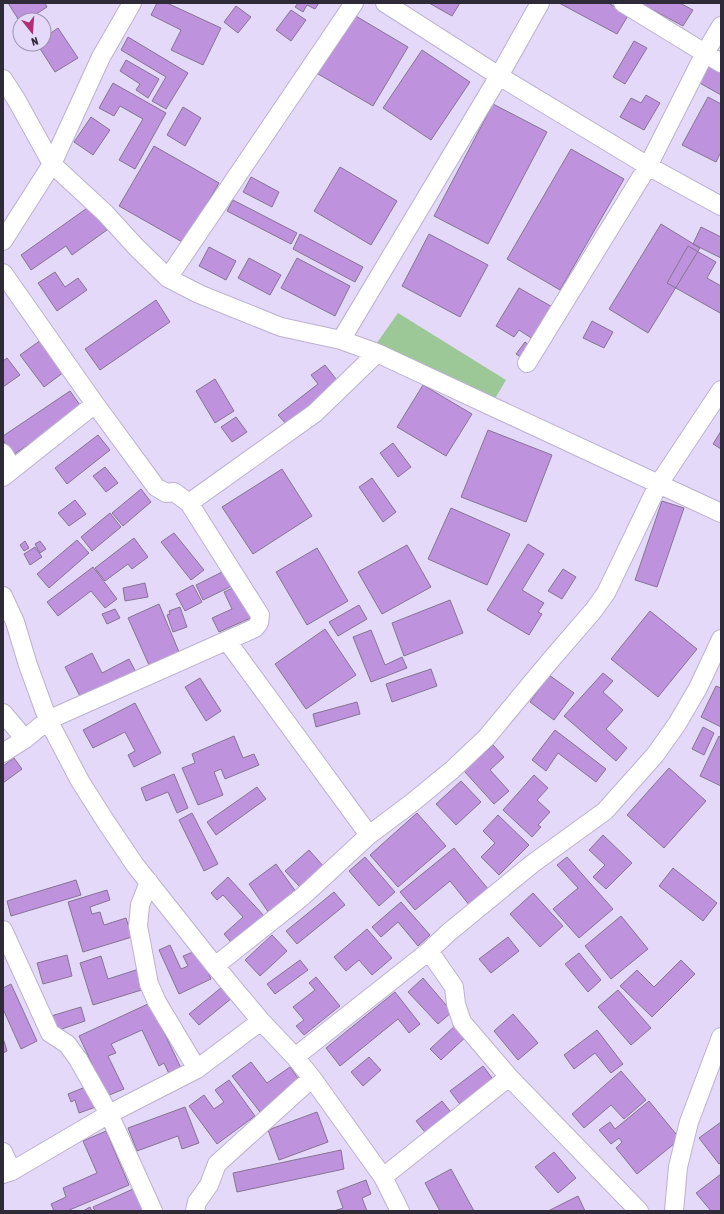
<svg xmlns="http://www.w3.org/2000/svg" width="724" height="1214" viewBox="0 0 724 1214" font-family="'Asap Condensed',sans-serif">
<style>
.green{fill:#9cc898}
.building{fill:#be92dd;stroke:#857592}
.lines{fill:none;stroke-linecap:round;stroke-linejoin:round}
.minor-casing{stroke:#bcb1d0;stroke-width:20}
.minor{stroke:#fff;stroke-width:18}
</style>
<rect width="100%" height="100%" fill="#e5d9fa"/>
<!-- green -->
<path class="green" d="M398,313L506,380L493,402L374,347Z"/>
<!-- building -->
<path class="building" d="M8,3H45L47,7L27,20H20V22Z
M157,3H167L221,28L203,65L171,50L181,30L151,15Z
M298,3H319L315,9L307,5L303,12L295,7Z
M429,3H460L452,16Z
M559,3H608L629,14L617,34Z
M640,3H680L693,10L683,26Z
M236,6L251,17L238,33L224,22Z
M291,10L306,20L291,41L276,30Z
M349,12L408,47L373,106L313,71Z
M58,28L78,58L55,72L37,44H44V38Z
M128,37L188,73L166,109L152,101L166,77L121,50Z
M634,41L647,48L625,84L613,77Z
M422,50L470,82L431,140L383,108Z
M126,60L159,79L148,98L136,90L140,84L120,71Z
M711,60L721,66V95L698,82Z
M113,83L166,113L135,169L119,160L143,119L120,106L114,116L99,108Z
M646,95L660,103L644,130L620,117L631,98L641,103Z
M708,97L721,104V152L716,162L682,145Z
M493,104L547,132L488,244L434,216Z
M183,107L201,118L185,146L167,135Z
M91,117L110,130L93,155L74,142Z
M154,146L219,183L184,243L119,206Z
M571,149L624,179L560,290L507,259Z
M340,167L397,201L371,245L314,211Z
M251,177L279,192L272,207L243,192Z
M233,200L297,233L291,244L227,211Z
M90,206L107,230L72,255L66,246L31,270L21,255Z
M661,224L700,248L648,333L609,309Z
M701,227L721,237V258L693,244Z
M300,234L363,267L355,282L293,249Z
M429,234L488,265L460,317L402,286Z
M688,246L716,262L707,278L721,286V311L720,313L667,283Z
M209,247L236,261L226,280L199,266Z
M249,258L281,275L270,295L238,278Z
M297,258L350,286L335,316L281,288Z
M55,272L65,287L78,278L87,290L57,311L38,283Z
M519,288L556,309L536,341L519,330L514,337L496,326Z
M156,300L170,322L100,370L85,349Z
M592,321L613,332L604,348L583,338Z
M41,340L64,372L44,387L20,355Z
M525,342L533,348L525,360L516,354Z
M7,358L20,375L3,387V361Z
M325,365L340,384L287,425L278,415L318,384L311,375Z
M215,379L234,411L215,423L196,391Z
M423,385L472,414L446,456L397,427Z
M70,391L82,408L13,455L3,440V436Z
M236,417L247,432L232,442L221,427Z
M488,430L552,455L526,522L461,497Z
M721,431V449L713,444Z
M98,435L110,450L67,484L55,468Z
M393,443L411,467L398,477L380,453Z
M105,467L118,483L106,492L93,476Z
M282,469L312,516L253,554L222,507Z
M372,478L396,512L383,522L359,487Z
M141,489L151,502L123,526L112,513Z
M75,500L86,514L69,526L58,513Z
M662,501L684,508L657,587L635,580Z
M451,508L510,534L487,585L428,559Z
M110,513L121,527L92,551L81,537Z
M174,533L204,570L191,580L161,542Z
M134,538L148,557L132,569L128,564L105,581L95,568Z
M77,540L89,553L49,588L37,574Z
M25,541L29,548L24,551L20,545Z
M40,541L46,549L40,553L35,544Z
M528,544L544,554L522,590L544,603L538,612L542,614L529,635L487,610Z
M407,545L431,587L382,614L358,572Z
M35,547L42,557L30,565L24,554Z
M317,548L348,601L307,625L276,572Z
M93,567L117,599L105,608L91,591L58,616L47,602Z
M563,569L576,577L562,599L548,591Z
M224,571L232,586L203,600L196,585Z
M145,583L148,597L125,601L123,588Z
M193,585L202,602L185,611L176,594Z
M239,585L253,617L219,632L212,618L232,609L224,592Z
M450,600L463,633L404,656L392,623Z
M159,604L179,652L149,665L128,618Z
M359,605L367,619L338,636L329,622Z
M180,607L187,627L173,632L167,615L170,614L169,611Z
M115,609L120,618L107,624L102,614Z
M650,611L697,649L658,697L611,659Z
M325,629L356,675L306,709L275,664Z
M371,630L385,665L402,657L407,668L371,682L353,637Z
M92,653L102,673L129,659L137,674L83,702L65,667Z
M431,669L437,686L392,702L386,684Z
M603,673L613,681L603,692L623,710L606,729L627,748L616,761L564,716Z
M549,675L574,693L554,720L530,702Z
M200,678L221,711L206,721L185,687Z
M716,686L721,688V727L701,717Z
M357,702L360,714L316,727L313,714Z
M135,703L161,753L134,767L128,755L135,751L125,732L93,748L83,730Z
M703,727L714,733L704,755L692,749Z
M555,730L606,769L596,782L558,753L546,771L532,760Z
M234,736L243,758L254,754L259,765L225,779L221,769L214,772L223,795L198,805L182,768L195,763L192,754Z
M719,736L721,738V786L700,776Z
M493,745L504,757L490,770L509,791L494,804L464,771Z
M14,758L22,769L3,783V766Z
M669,768L706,801L664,848L627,815Z
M174,774L188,808L177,813L168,792L146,801L141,788Z
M534,775L548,788L537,800L550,812L538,825L541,827L532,837L503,810Z
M461,781L481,802L456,825L436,804Z
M257,787L266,799L216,835L207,822Z
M192,813L218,864L204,871L179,820Z
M417,813L446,846L398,887L370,855Z
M498,815L529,845L499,875L481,857L495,843L483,831Z
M603,835L632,863L606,889L593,877L605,865L589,850Z
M454,848L489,890L470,906L450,881L415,910L400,892Z
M309,850L324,867L301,888L285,871Z
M365,857L395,892L379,906L349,871Z
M567,857L613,909L579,938L553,909L578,888L557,865Z
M276,864L299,896L271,916L249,884Z
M673,868L717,903L703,921L659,886Z
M228,877L266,918L235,947L224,934L243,917L223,895L217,900L211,893Z
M76,880L81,895L11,916L7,901Z
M107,890L110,900L90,907L92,914L100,912L104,925L126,918L132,937L83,952L68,902Z
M334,892L345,905L297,944L286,931Z
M533,893L563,926L540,947L510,914Z
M401,902L430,935L418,946L398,922L381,937L372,927Z
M621,916L648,949L611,979L585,946Z
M367,929L392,958L372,975L359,960L346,971L334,957Z
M272,935L287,951L260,976L245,960Z
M508,937L519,951L491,973L479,959Z
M170,945L181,969L188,966L183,956L198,950L211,979L179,994L159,950Z
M579,953L601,980L588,992L565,964Z
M67,955L72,976L43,984L37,963Z
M101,956L108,979L142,968L148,988L93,1005L80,963Z
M300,960L308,970L275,994L267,984Z
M681,960L695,974L652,1017L620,986L637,970L654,987Z
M316,977L340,1006L304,1035L296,1026L304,1020L293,1007L315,990L309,983Z
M423,978L452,1012L438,1024L408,992Z
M11,984L37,1041L21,1049L3,1009V988Z
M222,987L232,998L199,1025L189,1014Z
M618,990L651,1028L631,1045L598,1007Z
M395,992L420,1024L409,1033L398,1019L340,1066L326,1048Z
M150,1003L182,1070L170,1076L164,1063L159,1066L142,1030L111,1044L116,1053L108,1056L124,1089L107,1096L79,1036Z
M81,1007L85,1021L56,1031L51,1016Z
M513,1014L538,1043L518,1060L494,1031Z
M458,1023L469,1034L441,1060L430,1049Z
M597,1030L623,1064L611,1073L595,1053L574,1069L564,1055Z
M3,1038L7,1051L3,1053Z
M369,1057L381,1070L363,1086L351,1072Z
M251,1062L267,1083L290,1067L300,1081L260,1112L232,1076Z
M483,1066L495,1082L462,1107L450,1091Z
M621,1071L646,1100L624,1119L611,1105L584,1128L572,1114Z
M229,1080L255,1116L217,1144L189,1106L204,1095L214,1109L224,1102L215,1090Z
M88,1086L96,1107L79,1113L75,1100L71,1102L68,1094Z
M442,1101L454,1116L428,1136L416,1121Z
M649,1101L680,1139L637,1174L616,1148L622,1142L619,1138L611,1144L599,1130L610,1122L615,1129Z
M185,1107L199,1143L182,1149L178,1136L137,1151L128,1128Z
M317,1112L328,1142L279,1160L268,1130Z
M721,1122V1163L719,1164L699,1138Z
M106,1131L129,1185L67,1211H54L51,1204L66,1197L63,1188L97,1173L83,1141Z
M341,1150L344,1169L237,1192L233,1173Z
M554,1152L576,1178L558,1193L535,1167Z
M451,1169L474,1211H440L425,1183Z
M721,1174V1211H711L696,1193Z
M366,1180L371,1194L362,1198L367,1211H334L343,1208L337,1191Z
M133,1189L143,1211H95L93,1207Z
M578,1196L585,1211H548Z
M90,1207L92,1211H83Z"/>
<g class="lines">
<defs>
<path id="minor" d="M385,3L499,76L648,166L721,206
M623,3L721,63
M3,79L16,99L52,164L105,213L137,248L168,278L199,294L281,327L341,340L377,353L721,513
M3,241L52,164L101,57L132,3
M3,273L95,404L156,487L166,493L174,492L189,503L260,615L259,623L255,628L48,720L25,739L3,753
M168,278L354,3
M341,340L499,76L540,3
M527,363L648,166L705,53L721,26
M3,453L13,469
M3,477L95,404
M189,503L315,413L377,353
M3,596L15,622L28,665L48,720L80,781L106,822L135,865L215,966L261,1021L295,1057L312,1078L383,1177L400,1211
M227,641L369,835
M3,713L25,739
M149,882L140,905L138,926L149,984L157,1002L197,1069
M3,930L50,1033L67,1044L78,1059L109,1114L153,1211
M429,951L454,987L456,1004L462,1022L509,1077L639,1211
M215,966L302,897L369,835L413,802L452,770L486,738L549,662L593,611L606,593L658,485L721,390
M295,1057L429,951L448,933L532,864L605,811L655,755L677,724L698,688L721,639
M3,1152L12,1171
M3,1174L12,1171L109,1114L197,1069L261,1021
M383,1177L509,1077
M195,1211L197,1202L209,1185L217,1164L312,1078
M674,1211L678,1167L689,1122L721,1037"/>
</defs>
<!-- minor casing -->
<use href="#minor" class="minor-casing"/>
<!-- minor -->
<use href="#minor" class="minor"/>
</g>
<!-- border -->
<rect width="724" height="1214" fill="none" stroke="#2f2a37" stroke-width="8"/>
<!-- north arrow -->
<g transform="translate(32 32) rotate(163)"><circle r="19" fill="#e5d9fa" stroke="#9c93ac"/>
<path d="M0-3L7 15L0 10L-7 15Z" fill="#b12e76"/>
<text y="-6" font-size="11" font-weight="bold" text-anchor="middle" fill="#2f2a37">N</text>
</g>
</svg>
